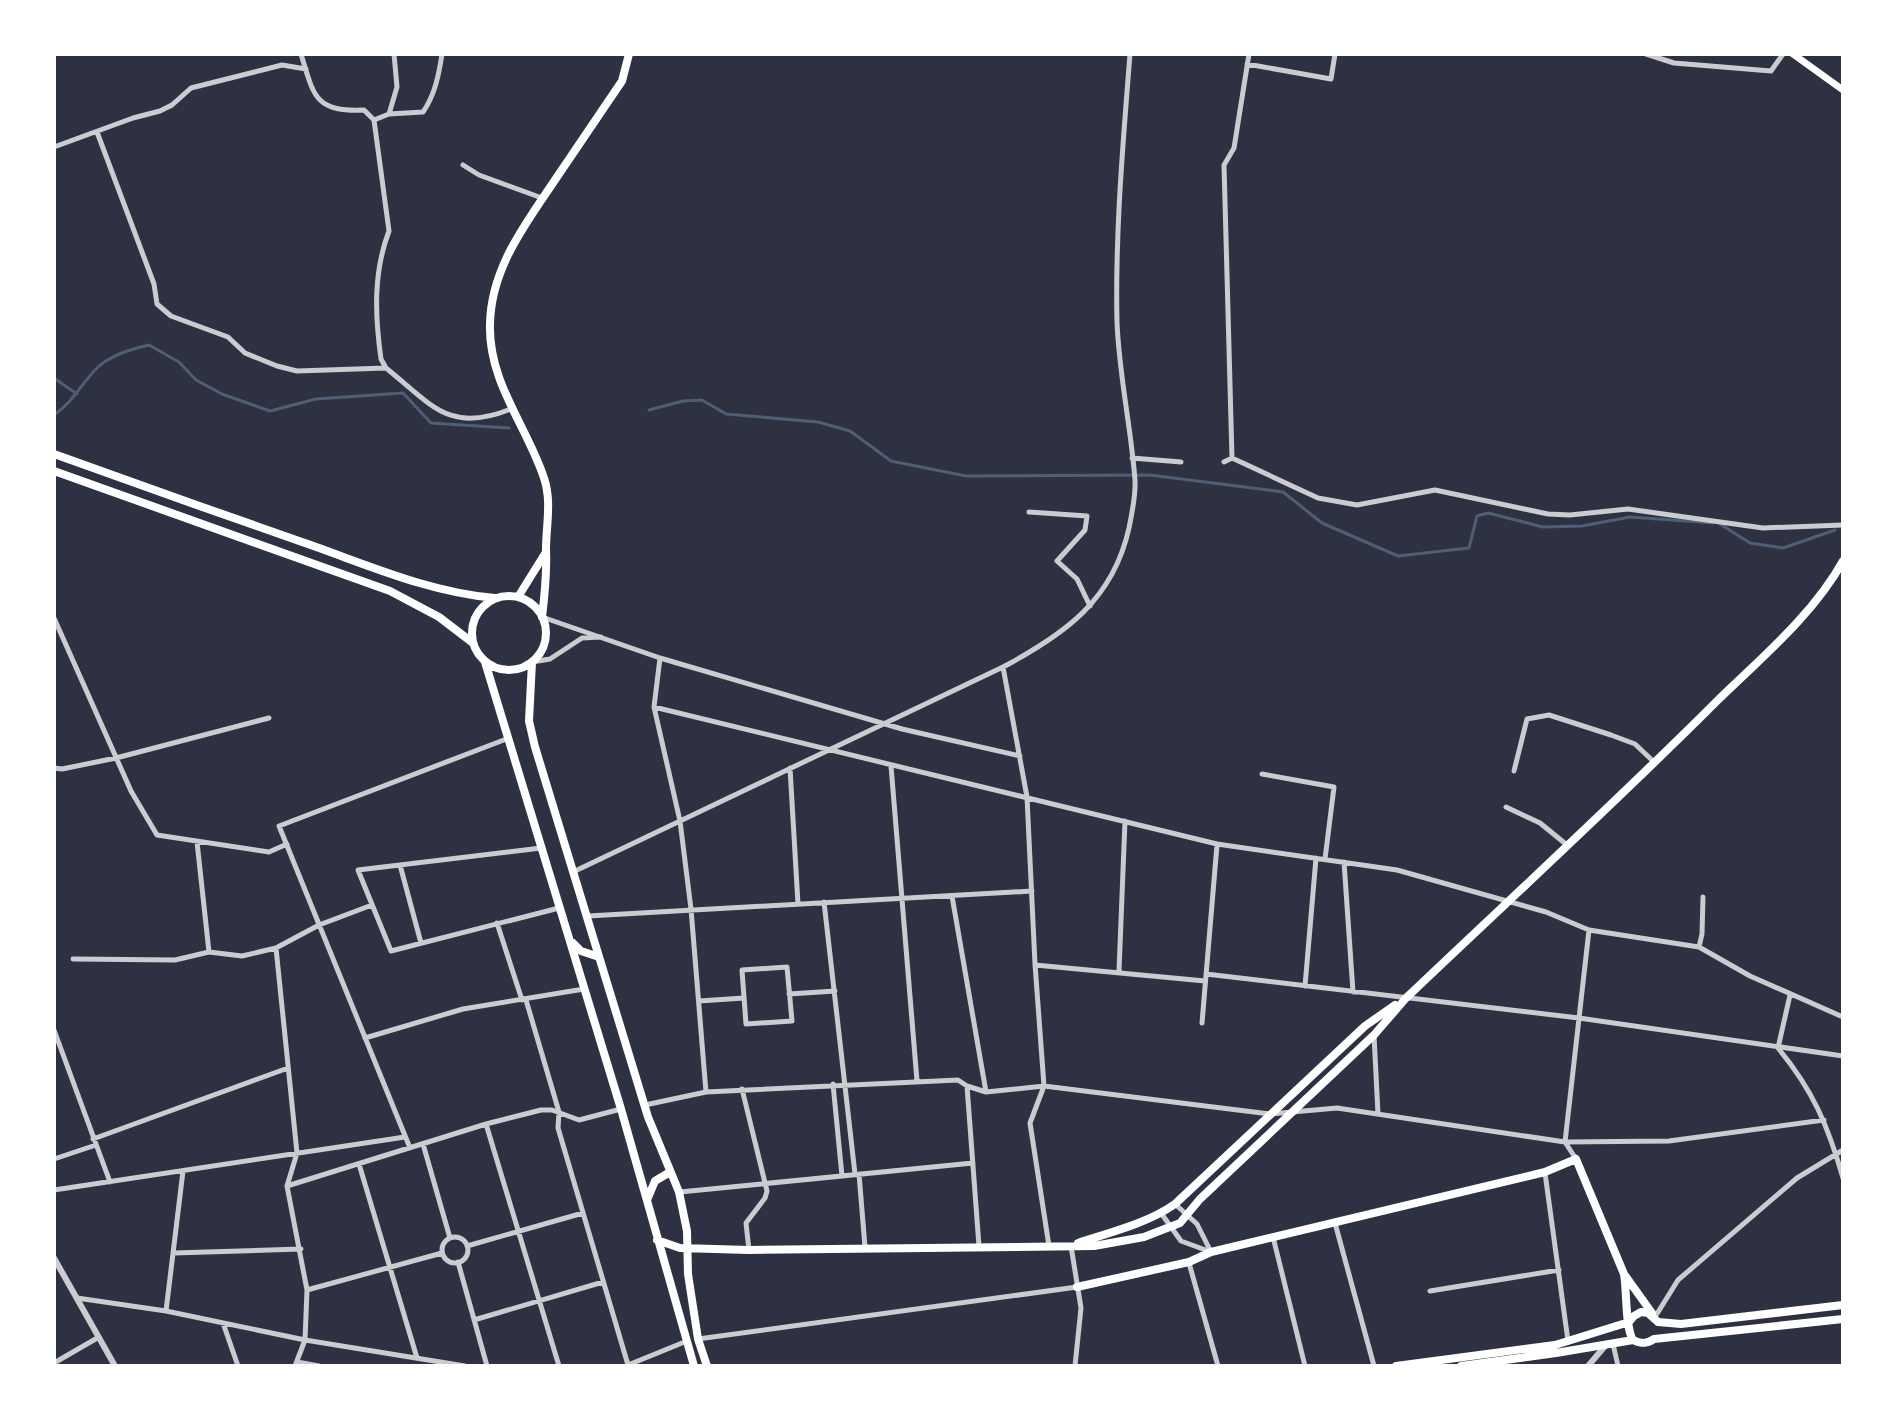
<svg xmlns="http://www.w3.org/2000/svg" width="1897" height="1420" viewBox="0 0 1897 1420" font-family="Mulish,sans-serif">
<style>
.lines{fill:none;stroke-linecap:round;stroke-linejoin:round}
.stream{stroke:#4f5d75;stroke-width:3}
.minor{stroke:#caccd0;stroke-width:5}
.tertiary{stroke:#caccd0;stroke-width:6}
.secondary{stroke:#fff;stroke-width:7}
.primary{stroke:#fff;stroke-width:8}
</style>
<rect width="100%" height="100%" fill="#2d3142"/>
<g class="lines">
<!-- stream -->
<path class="stream" d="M54,378L77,394
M649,410L683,401L702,400L726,414L818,422L850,431L891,461L966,476L1150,475L1283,492L1322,523L1398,556L1469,548L1477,516L1488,513L1543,527L1582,526L1630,517L1713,523
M54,415C73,402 81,384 97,368C110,355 132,349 149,345L179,362L196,380L222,394L270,411L316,399L403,393L431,423L509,428
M1720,524L1750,543L1783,548L1835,530"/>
<!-- minor -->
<path class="minor" d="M301,54C314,97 315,112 364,110L374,120L389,231C373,273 375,316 381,359L386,368C432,405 449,434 511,409
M1249,54L1234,148L1224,165L1232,458L1318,498L1357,505L1435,490L1548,514L1570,515L1628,509L1763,528L1843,525
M1646,54L1674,63L1771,71L1783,54
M1247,64L1331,79L1335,54
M389,114L397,87L394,54
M374,120L389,114L423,112C435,95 439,74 442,54
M97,132L154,284L157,304L171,316L228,337L245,353L277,366L297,371L386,368
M54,147L133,118L160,111L172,105L191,88L282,65L306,69
M463,165L479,175L542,198
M1132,458L1181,462
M1224,462L1232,458
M1029,512L1087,516L1085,530L1057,561L1077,579L1090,606
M542,617L660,658L902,729L1020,756
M54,618L131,791L157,835L269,852L287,844
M660,658L654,707L680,821L691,909L706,1092
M532,662L550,659L582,638L601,637
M1003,667L1027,797L1035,964L1044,1086L1030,1123L1049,1246
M654,707L1217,844L1397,870L1546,912L1589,930L1699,947L1750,976L1843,1017
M891,766L917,1081
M54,768L62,769L116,758L269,718
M790,768L798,904
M1514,771L1527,719L1549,715L1611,735L1635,744L1654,762
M1262,774L1334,787L1325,859
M1506,807L1540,823L1567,845
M197,842L209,952
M541,848L358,870L391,951L559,908
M1344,862L1353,992
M400,865L421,943
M573,872L1003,667C1065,634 1113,600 1129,528C1132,512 1136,496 1135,480C1131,427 1119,375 1117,322C1115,233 1123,143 1130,54
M952,896L986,1092
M824,902L855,1174
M588,916L1032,891
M497,923L522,1000
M1589,930L1565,1142L1669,1141L1824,1120
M1699,947L1702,934L1703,897
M276,948L297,1153L287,1186L307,1290L305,1340L295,1366
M73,959L175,960L209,952L242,956L276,948L319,925L372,905
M1035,965L1205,981
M787,967L792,1021L746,1024L742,970Z
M1119,971L1125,821
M1206,974L1579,1018L1843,1056
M1305,986L1316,858
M789,994L835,991
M1790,995L1778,1048C1813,1090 1828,1126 1843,1178
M526,1000L559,1112L558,1128L628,1365
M699,1001L744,998
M1202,1023L1217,845
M54,1030L110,1182
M1374,1035L1378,1114
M365,1038L463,1009L584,989
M833,1084L842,1176
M967,1086L979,1246
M742,1089L767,1191L765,1198L746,1223L749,1250
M645,1105L706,1092L958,1080L967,1086L986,1092L1044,1086L1270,1114L1337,1108L1565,1142L1576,1159
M486,1124L559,1366
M93,1139L288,1068
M423,1144L450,1238
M410,1148L279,826L509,738
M54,1159L96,1145
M359,1164L417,1358
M1545,1173L1568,1341
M859,1174L865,1247
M287,1186L486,1124L541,1110H552L579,1120L621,1109
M54,1190L405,1137
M680,1192L973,1163
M1161,1213L1181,1241L1211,1252L1197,1224L1175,1204
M1335,1223L1374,1366
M1273,1237L1305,1366
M442 1250a13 13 0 1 1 26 0a13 13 0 1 1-26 0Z
M467,1246L583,1213
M1071,1246L1081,1308L1075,1366
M174,1253L301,1249
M458,1262L487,1366
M1189,1263L1218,1366
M307,1290L442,1253
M1430,1291L1559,1270
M77,1298L166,1311L305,1340L465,1366
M166,1311L183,1171
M1655,1317L1678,1280L1797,1178L1843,1150
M474,1320L603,1282
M223,1323L238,1366
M698,1339L1077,1287
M1613,1344L1618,1366
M297,1362L319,1366
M54,1363L99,1337
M628,1365L687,1341"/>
<!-- tertiary -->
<path class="tertiary" d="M54,1258L115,1366
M1588,1366L1606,1345"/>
<!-- secondary -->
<path class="secondary" d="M1793,54L1843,90"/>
<!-- primary -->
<path class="primary" d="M54,454C137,484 219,513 302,542C366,564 427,592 495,598
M54,471L390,591L439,617L473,643
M472 633a37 37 0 1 1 74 0a37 37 0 1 1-74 0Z
M518,597L546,552
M542,617C545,593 547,574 546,550C546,525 552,502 544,478C527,426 488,382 490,324C491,267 527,222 557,177C579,145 600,113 622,81L629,54
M485,662L621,1109L694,1366
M532,662L529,721L535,747L648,1117L679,1192L687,1231L688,1274L698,1339L707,1366
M573,943L581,951L599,957
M647,1200L655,1181L670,1172
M657,1240L680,1248L749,1250L1094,1246L1144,1237L1180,1223L1200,1199L1374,1035L1406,998C1510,899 1616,802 1717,701C1761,658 1813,615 1843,561
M1078,1243C1111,1232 1146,1224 1175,1204L1365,1026L1395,1005
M1077,1287L1189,1262L1211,1252L1545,1172L1576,1159L1624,1274
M1633,1340C1625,1328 1627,1290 1624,1274L1652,1313
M1396,1366L1555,1345L1629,1322L1634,1316L1641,1312L1648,1313L1658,1322L1681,1324L1843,1305
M1461,1366L1556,1353L1633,1340C1641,1344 1646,1344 1654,1339L1843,1319"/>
</g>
<!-- border -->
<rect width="1897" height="1420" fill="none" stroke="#ffffff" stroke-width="112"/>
</svg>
